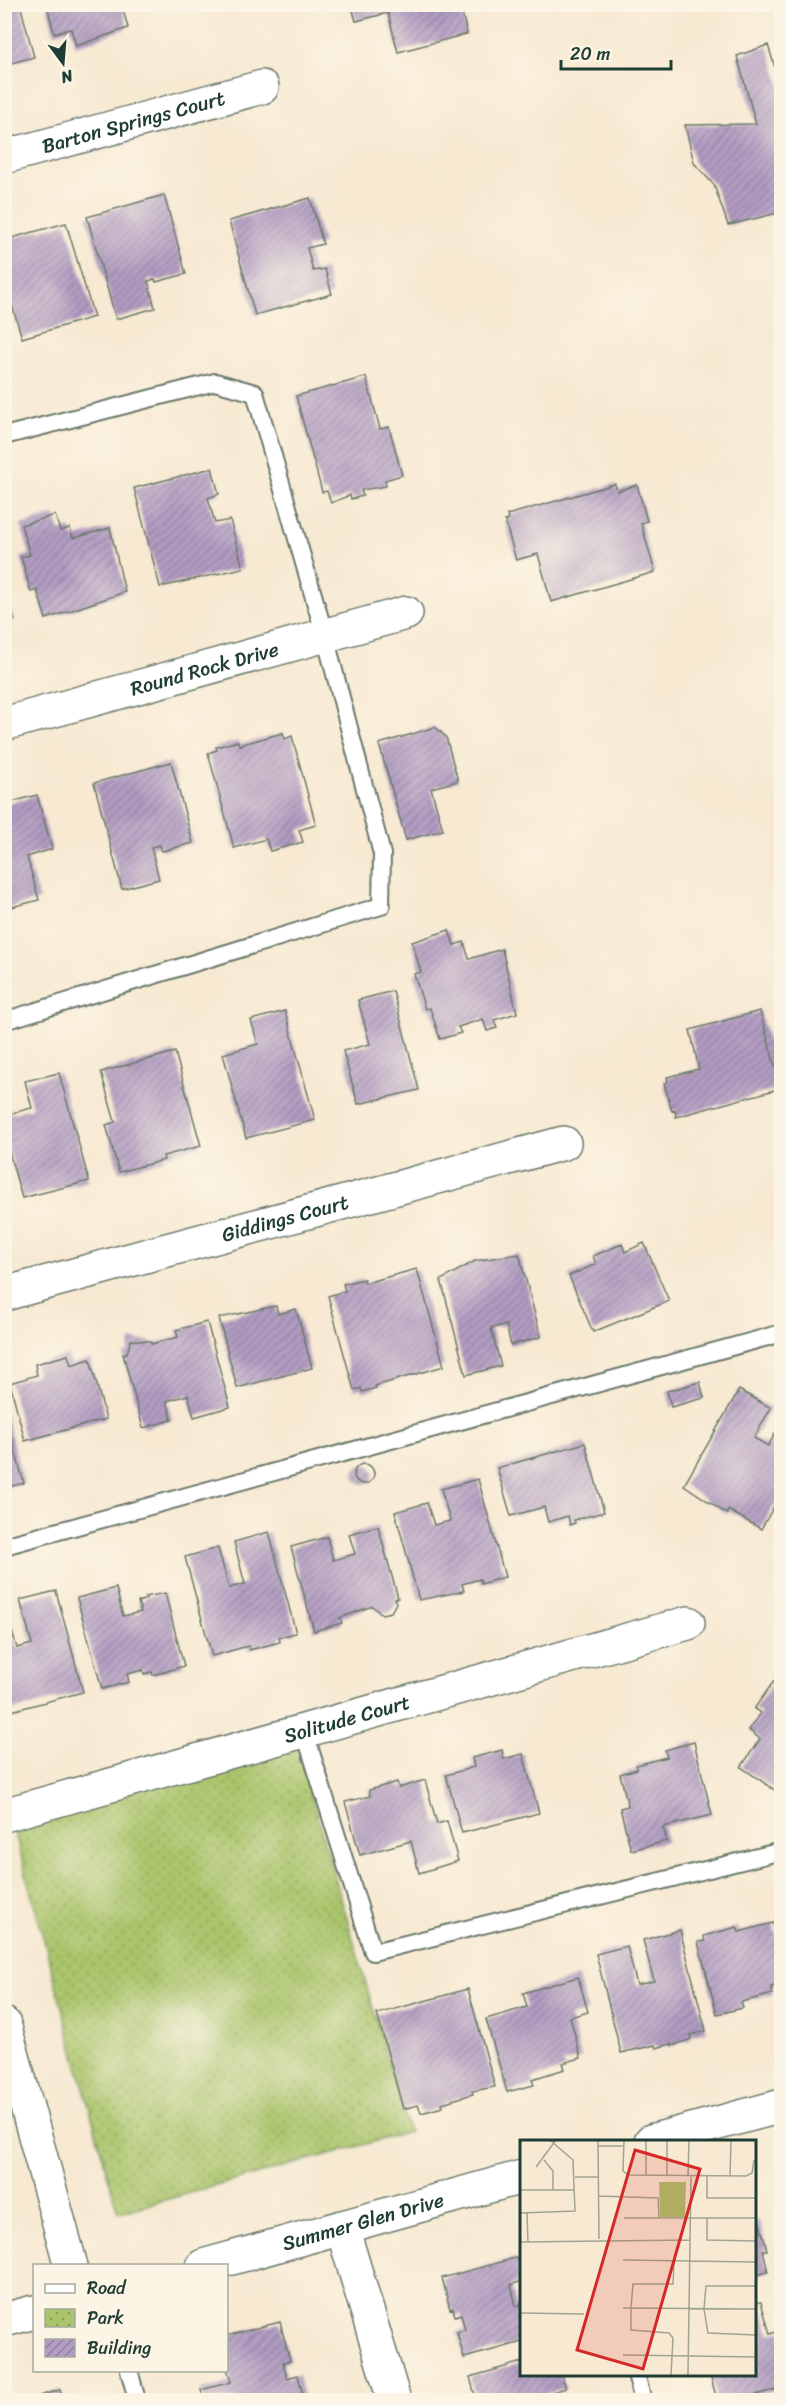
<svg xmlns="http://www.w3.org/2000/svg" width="786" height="2405" viewBox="0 0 786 2405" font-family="Sriracha,sans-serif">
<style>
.park{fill:url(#park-dots);stroke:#648150;stroke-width:1.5}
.building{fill:url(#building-hatch)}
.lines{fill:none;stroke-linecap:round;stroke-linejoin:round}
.service-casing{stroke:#6b796b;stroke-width:20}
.minor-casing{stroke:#6b796b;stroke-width:36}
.service{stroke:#fff;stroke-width:16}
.minor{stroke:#fff;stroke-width:33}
.labels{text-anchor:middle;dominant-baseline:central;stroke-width:4.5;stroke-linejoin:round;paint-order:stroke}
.street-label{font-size:20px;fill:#1f3d34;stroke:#fcf5e5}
.inset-road{fill:none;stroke:#a1a493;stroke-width:1.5}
.view{fill:#d62828;fill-opacity:0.15;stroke:#d62828;stroke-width:3}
.inset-edge{fill:none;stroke:#1f3d34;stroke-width:3}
</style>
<defs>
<pattern id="park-dots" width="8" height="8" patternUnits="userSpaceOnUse" patternTransform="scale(1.5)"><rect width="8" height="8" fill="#aac56c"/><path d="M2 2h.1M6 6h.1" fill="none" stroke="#8aa15a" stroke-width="1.8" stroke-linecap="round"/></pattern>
<pattern id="building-hatch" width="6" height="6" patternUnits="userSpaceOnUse" patternTransform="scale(1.5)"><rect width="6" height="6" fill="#b29cc2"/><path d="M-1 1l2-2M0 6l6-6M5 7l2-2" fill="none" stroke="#90809e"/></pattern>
</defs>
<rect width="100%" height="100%" fill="#fcf5e5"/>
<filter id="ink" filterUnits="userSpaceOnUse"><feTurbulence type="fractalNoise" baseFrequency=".0167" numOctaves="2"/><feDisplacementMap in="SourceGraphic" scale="12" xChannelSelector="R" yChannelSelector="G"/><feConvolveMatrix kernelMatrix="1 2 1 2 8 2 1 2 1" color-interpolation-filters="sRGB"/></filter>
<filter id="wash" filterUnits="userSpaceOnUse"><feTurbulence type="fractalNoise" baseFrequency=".008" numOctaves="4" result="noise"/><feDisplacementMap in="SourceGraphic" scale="24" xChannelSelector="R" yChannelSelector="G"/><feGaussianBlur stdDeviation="1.35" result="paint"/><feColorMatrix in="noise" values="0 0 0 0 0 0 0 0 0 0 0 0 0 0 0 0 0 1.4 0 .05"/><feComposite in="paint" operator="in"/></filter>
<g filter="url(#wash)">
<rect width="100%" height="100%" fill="#f7e9d2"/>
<!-- park -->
<path class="park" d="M296,1743L409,2132L118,2213L12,1823Z"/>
<g id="blocks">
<!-- building -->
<path class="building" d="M4,4H20L34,57L4,65Z
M351,4H460L467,34L398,52L388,13L356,21Z
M47,5H122L128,28L76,46L71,29L54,33Z
M768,45L782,90V212L728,225L714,185L694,163L685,125L756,124L737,56Z
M164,195L186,274L156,282L155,279L148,281L155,308L116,319L87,217Z
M310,198L323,244L307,248L313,271L325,269L332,294L255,315L229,221Z
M66,223L94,317L22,338L7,288L4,289V240Z
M366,377L380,429L389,427L402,475L385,480L386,486L361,490L363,496L351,499L350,495L331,503L327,491L322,492L296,396Z
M212,468L219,494L208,498L215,523L230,520L243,568L160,587L134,488Z
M615,484L617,491L637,485L647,521L641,523L655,572L551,602L538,554L516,560L505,521L508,520L507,515Z
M55,515L60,531L70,528L73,538L110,528L125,592L46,619L37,590L31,592L21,557L30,555L21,525Z
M4,589L14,620L4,626Z
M435,727L446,737L458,781L431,788L443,830L406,840L379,744Z
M283,733L285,739L292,736L316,825L299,830L303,842L270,851L266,839L234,848L208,753L217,750L216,747L238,741L239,745Z
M171,762L193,843L162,851L160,845L151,847L159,879L122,889L94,783Z
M37,795L52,849L27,857L39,900L4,909V804Z
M449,930L454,945L464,942L469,959L502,949L517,1013L494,1020L497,1028L487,1031L483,1019L458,1027L461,1033L440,1039L430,1008L425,1009L414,974L421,972L412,942Z
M393,991L419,1090L358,1104L343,1051L370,1044L358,1000Z
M285,1011L315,1120L246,1138L223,1054L258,1044L251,1020Z
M760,1011L775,1066H778L782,1078V1088L676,1117L675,1110L672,1111L664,1083L668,1082L667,1077L699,1069L690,1030Z
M175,1052L201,1146L163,1156L164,1160L119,1172L106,1125L115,1122L101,1072Z
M59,1073L89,1181L22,1198L4,1134V1115L32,1108L25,1081Z
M644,1243L669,1301L593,1332L569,1276L596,1264L593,1256L622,1244L625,1252Z
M519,1254L541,1337L511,1345L506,1325L491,1328L501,1366L466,1375L441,1280L475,1261Z
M417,1269L444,1366L375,1386L376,1388L362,1392L361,1388L354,1390L328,1296L345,1291L343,1284L364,1279L365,1283Z
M276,1306L278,1314L296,1309L312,1368L237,1388L219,1318Z
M207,1322L230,1407L194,1417L188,1395L167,1401L172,1420L143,1428L123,1354L127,1353L131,1340L150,1341L151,1344L178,1337L176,1330Z
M68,1355L71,1365L90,1359L106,1419L25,1441L10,1383L37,1375L35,1364Z
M700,1382L704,1398L671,1407L667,1391Z
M739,1390L771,1408L754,1438L768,1446L782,1421V1492L761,1529L728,1510L727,1514L684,1485Z
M4,1411L24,1483L4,1488Z
M585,1443L604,1512L574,1520L575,1523L570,1525L568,1516L548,1522L544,1507L511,1516L497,1468Z
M354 1474a10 10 0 1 1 20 0a10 10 0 1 1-20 0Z
M478,1479L505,1577L481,1584L480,1579L462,1584L464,1591L419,1600L395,1512L427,1503L434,1525L450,1521L441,1489Z
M378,1526L398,1598L395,1599L396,1603L391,1612L382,1614L372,1606L340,1618L342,1623L314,1631L291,1547L327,1537L333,1560L355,1554L349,1534Z
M269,1532L296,1633L279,1637L280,1642L249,1650L248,1646L212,1656L185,1557L218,1548L229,1588L245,1584L234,1542Z
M116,1588L123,1616L141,1612L138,1602L146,1599L145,1597L165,1593L184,1666L153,1675L152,1672L144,1674L143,1670L127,1674L129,1682L102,1689L77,1598Z
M56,1591L83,1692L4,1713V1606L17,1648L32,1644L20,1600Z
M774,1681L782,1686V1795L741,1767L760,1739L749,1730L761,1713L754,1709Z
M694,1742L712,1815L663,1827L667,1841L631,1850L620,1808L628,1806L620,1774L637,1769L636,1765L667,1757L665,1750Z
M502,1750L504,1759L523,1754L539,1813L462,1833L446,1775L474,1767L472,1758Z
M425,1780L437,1824L447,1821L458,1861L419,1873L411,1841L360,1855L345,1802L370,1796L369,1790L397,1782L399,1788Z
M773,1923L782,1954V1984L771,1987L773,1994L741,2002L743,2008L717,2014L698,1942L705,1941L704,1936L737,1927L739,1932Z
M680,1930L706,2031L690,2035L691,2039L672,2046L671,2044L656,2048L655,2045L621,2053L596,1954L627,1946L637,1985L654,1981L643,1940Z
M578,1977L588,2012L570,2017L581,2058L563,2063L565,2069L532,2079L534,2085L507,2092L486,2019L527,2007L523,1993Z
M468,1989L495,2087L472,2091L473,2094L442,2103L443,2107L421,2113L418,2105L403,2109L377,2014Z
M759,2220L767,2250H763L768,2272L754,2276V2222Z
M515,2258L521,2263L522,2281L511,2285L516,2306L522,2304V2342L464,2358L457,2332L465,2330L461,2314L455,2316L453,2308L450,2309L442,2278Z
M761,2302L770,2334L782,2330V2388L740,2399L739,2395L717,2400L710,2374H754V2303Z
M280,2322L290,2361L283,2362L287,2378L298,2375L304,2400H204L201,2390L231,2382L226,2365V2336Z
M522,2362V2374H561L566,2388L542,2395L544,2400H476L470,2377Z
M60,2390L63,2400H25Z"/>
</g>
</g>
<g filter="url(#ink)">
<use href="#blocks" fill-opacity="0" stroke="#6b796b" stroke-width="1.5"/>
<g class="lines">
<defs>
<path id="service" d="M4,436L215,382L255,393L325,636L382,854L381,906L4,1021
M4,1546L782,1333
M304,1730L373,1952L782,1851
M129,2370L137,2400
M636,2374L643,2400"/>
<g id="minor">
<path id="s1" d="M4,157L262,87"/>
<path id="s2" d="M4,724L406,613"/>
<path id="s3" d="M4,1294L564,1143"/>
<path id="s4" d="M4,1815L688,1623"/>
<path d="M4,2024L71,2266"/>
<path d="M651,2141L782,2106"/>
<path d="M342,2227L394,2400"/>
<path id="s5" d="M203,2266L522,2177"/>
<path d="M4,2320L34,2312"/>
</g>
</defs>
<!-- service casing -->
<use href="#service" class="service-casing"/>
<!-- minor casing -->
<use href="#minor" class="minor-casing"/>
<!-- service -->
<use href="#service" class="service"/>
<!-- minor -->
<use href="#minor" class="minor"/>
</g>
</g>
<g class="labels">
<!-- street labels -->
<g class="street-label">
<text stroke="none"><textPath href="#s1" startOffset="134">Barton Springs Court</textPath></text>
<text stroke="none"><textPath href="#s2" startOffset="208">Round Rock Drive</textPath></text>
<text stroke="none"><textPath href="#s3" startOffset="291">Giddings Court</textPath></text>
<text stroke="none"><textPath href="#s4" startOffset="356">Solitude Court</textPath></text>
<text stroke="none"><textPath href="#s5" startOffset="166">Summer Glen Drive</textPath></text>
</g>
</g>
<!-- overview -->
<g transform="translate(520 2140)">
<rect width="236" height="236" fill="#f7e9d2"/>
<path d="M139,42H166L165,77H140Z" fill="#aac56c"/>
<path class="inset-road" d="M78,0L79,99M104,0L103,31L108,35L226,36L232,33L234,20M147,1V36M78,6H103M16,27L36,0M126,36V0M168,36L169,0M187,36V58H236M210,36L211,0M55,37H78M0,50H33V31L24,20M33,50H55M79,56L138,58L139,78M0,73L55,71L53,20L30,0M7,73L8,102M104,78H236M187,78V100L236,101M0,102L170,100M103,120L236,122M236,146H186L184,169L188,193L236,195M103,168L236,169M0,173L64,174M103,215L236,217M151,235L153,198L149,193L111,190V168L113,144H153L154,121M168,235L171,36"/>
<path class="view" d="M115,10L180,29L123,229L57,210Z"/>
<rect width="236" height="236" class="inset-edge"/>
</g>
<!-- margin -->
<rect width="786" height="2405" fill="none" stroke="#fcf5e5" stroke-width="24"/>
<!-- legend -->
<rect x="33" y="2264" width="195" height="108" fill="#fcf5e5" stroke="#a4ab9e" stroke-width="1.5"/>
<rect x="45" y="2284" width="30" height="9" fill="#ffffff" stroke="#a4ab9e" stroke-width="1.5"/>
<text x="87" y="2294" font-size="18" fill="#1f3d34">Road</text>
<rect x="45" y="2309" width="30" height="18" fill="url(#park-dots)" stroke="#a4ab9e" stroke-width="1.5"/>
<text x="87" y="2324" font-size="18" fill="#1f3d34">Park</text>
<rect x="45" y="2339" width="30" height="18" fill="url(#building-hatch)" stroke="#a4ab9e" stroke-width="1.5"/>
<text x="87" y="2354" font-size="18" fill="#1f3d34">Building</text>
<!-- north arrow -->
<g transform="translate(63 63) rotate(164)" stroke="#fcf5e5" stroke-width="4.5" paint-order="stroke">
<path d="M0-4.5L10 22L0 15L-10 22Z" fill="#1f3d34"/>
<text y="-9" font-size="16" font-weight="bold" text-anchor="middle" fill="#1f3d34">N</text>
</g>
<!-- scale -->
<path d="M561 60v9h110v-9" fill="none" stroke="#1f3d34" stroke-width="3"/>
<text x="570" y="60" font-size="18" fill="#1f3d34" stroke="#fcf5e5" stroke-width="4.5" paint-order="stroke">20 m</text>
</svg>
